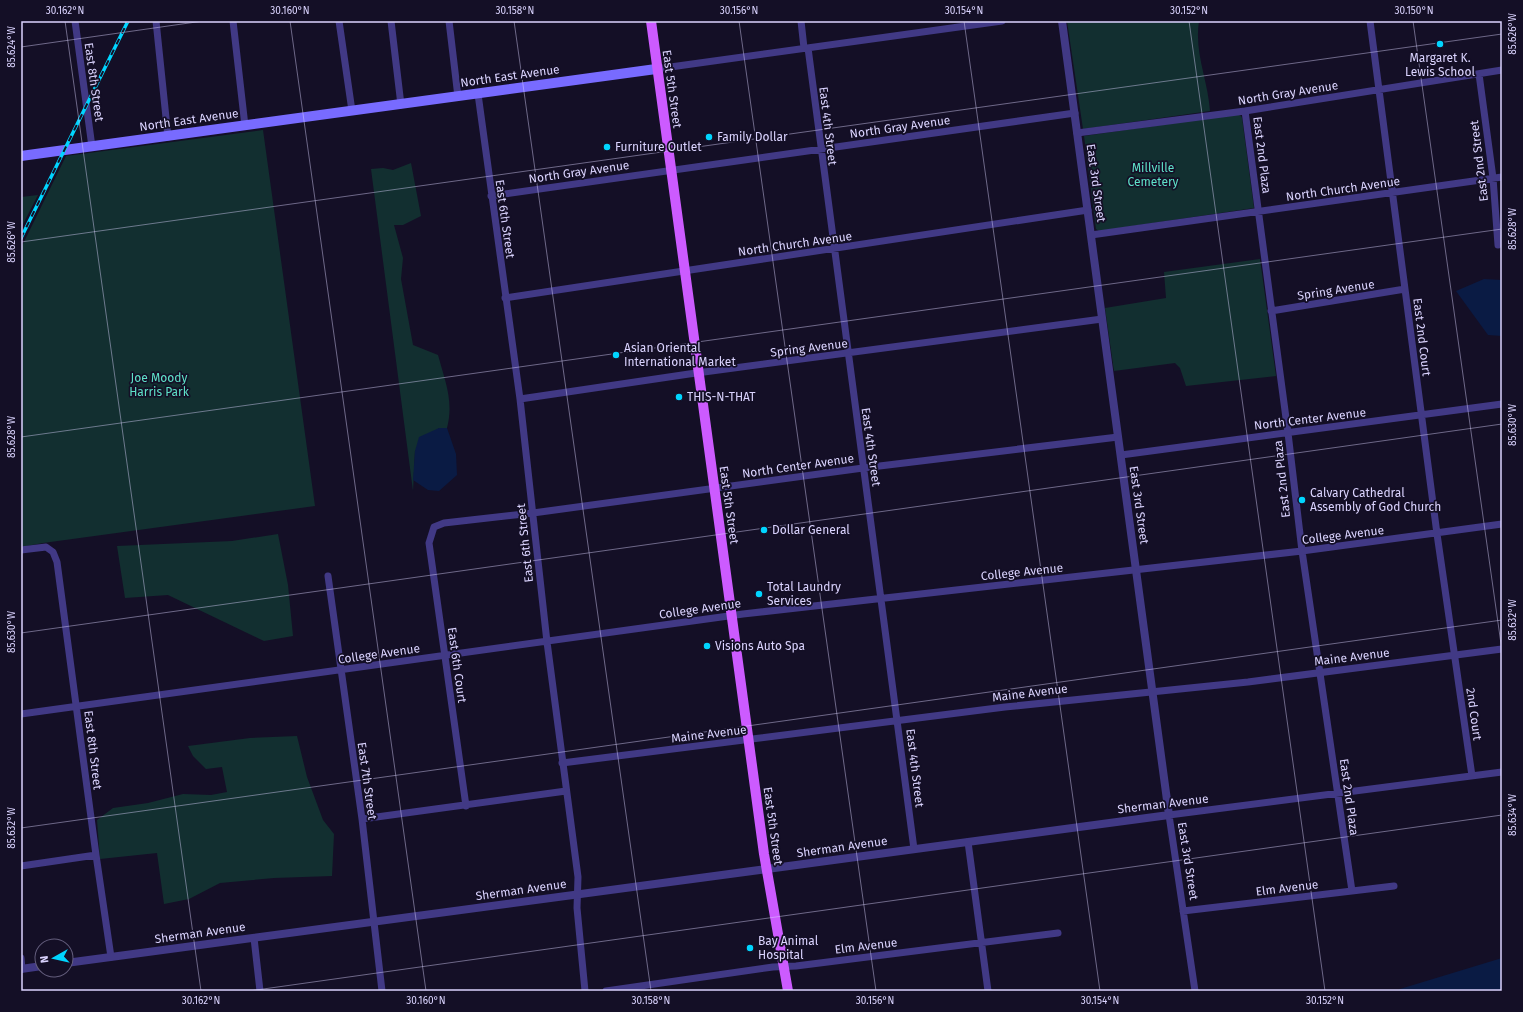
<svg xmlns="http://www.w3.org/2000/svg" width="1523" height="1012" viewBox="0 0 1523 1012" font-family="'Fira Sans',sans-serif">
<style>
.green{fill:#122f30}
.water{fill:#0a1b44}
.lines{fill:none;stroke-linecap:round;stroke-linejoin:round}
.minor{stroke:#413985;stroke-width:7}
.tertiary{stroke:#413985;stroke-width:8}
.secondary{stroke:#786bff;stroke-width:10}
.primary{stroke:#cc5bff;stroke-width:10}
.rail-casing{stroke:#00d5ff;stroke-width:3.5}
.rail{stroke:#140f26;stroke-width:2;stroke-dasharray:6;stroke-linecap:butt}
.ticks{fill:none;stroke:#dbd4ff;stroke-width:1;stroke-opacity:0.45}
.poi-dot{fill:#00d5ff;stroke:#140f26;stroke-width:1.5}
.labels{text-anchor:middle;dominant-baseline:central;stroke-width:3.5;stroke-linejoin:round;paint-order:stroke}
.poi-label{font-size:12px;fill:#dbd4ff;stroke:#140f26;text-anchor:start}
.street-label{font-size:12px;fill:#dbd4ff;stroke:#140f26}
.park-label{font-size:12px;fill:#5ee1c8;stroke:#140f26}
.neatline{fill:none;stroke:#dbd4ff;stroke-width:1.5}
.ticks-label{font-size:10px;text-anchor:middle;fill:#dbd4ff}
</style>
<rect width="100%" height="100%" fill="#140f26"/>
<!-- green -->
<path class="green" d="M1067,21H1199C1194,53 1208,80 1210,111L1083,129Z
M1237,114L1241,116L1242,118L1254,208L1099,231L1096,229L1084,136Z
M263,130L315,506L43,543L21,547V248L66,156Z
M411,163L421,216L403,225H394L403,258L401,279L413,345L438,355C445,381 454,401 447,428H439L415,451L413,491L371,169L383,168L393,170Z
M38,195L21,228V197Z
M1260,259L1276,376L1186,386L1180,368L1175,363L1114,371L1105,308L1166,298L1164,272Z
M278,534L288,585L293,636L264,641L168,595L125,598L117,546L232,541Z
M297,736L307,777L323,820L334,834L332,876L274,878L220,883L189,899L164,904L157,853L100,859L97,820L113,808L148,803L183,794L211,795L227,792L222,767L206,769L193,756L188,746L250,738Z"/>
<!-- water -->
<path class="water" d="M1484,279L1502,280V336L1488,335L1456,291Z
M439,428H447L456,454L457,475L439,491L428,490L413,480L415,451L419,437Z
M1502,958V991H1397L1400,989Z"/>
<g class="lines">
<!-- minor -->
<path class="minor" d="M75,21L92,147
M156,21L168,137
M233,21L245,126
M339,21L352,111
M391,21L401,105
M449,21L458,97
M801,21L804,48
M1370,21L1437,534L1472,776
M808,48L914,849
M656,69L1002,21
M1479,74L1493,178L1498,245
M478,94L520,399L547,642L578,877L577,908L585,991
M1245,111L1288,433L1302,551L1352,891
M1077,133L1245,111L1502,70
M491,196L1075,113
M1091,235L1502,177
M505,298L1088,210
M1271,311L1405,289
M520,399L689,374L1102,319
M1121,455L1502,404
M21,550L46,547L53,552L57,562L96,855L111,957
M328,576L362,819L382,991
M21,714L743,614L1302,551L1502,524
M562,763L1005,707L1248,682L1502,649
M466,806L429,543L434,527L444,523L533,513L863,468L1118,437
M362,819L566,791
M968,842L988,991
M21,866L96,855
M1183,911L1394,886
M254,938L260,991
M21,958L22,969
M606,991L773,967L796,966L1058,933
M1195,991L1169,815L1502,772"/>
<!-- tertiary -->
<path class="tertiary" d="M66,963L1169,815L1062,21
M21,969L42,966"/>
<!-- secondary -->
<path class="secondary" d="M21,156L656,69"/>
<!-- primary -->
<path class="primary" d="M651,21L764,854L788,991"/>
<defs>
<path id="rail" d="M21,238L128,21"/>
</defs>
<!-- rail casing -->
<use href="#rail" class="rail-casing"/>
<!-- rail -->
<use href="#rail" class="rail"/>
</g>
<!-- ticks -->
<path class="ticks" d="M65,21L201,991M290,21L426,991M514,21L651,991M739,21L876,991M964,21L1100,991M1189,21L1325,991M1413,21L1502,651M21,47L203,21M21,242L1502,34M21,437L1502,229M21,633L1502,424M21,828L1502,620M249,991L1502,815"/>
<!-- markers -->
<g class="poi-dot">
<circle cx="1440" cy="44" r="4"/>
<circle cx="709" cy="137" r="4"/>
<circle cx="607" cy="147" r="4"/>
<circle cx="616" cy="355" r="4"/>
<circle cx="679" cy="397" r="4"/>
<circle cx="1302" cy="500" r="4"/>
<circle cx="764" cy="530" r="4"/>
<circle cx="759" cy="594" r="4"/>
<circle cx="707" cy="646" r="4"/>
<circle cx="750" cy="948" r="4"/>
</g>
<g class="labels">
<!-- poi labels -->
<g class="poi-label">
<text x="1440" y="58" text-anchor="middle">Margaret K.<tspan x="1440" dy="14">Lewis School</tspan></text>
<text x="717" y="137">Family Dollar</text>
<text x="615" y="147">Furniture Outlet</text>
<text x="624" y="348">Asian Oriental<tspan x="624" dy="14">International Market</tspan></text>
<text x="687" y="397">THIS-N-THAT</text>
<text x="1310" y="493">Calvary Cathedral<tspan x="1310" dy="14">Assembly of God Church</tspan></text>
<text x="772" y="530">Dollar General</text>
<text x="767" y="587">Total Laundry<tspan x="767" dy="14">Services</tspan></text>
<text x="715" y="646">Visions Auto Spa</text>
<text x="758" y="941">Bay Animal<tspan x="758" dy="14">Hospital</tspan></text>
</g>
<!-- street labels -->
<g class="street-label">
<text transform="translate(510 76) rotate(-8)">North East Avenue</text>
<text transform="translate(94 82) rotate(82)">East 8th Street</text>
<text transform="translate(672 89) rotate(82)">East 5th Street</text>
<text transform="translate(1288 93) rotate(-9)">North Gray Avenue</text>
<text transform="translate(189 120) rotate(-8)">North East Avenue</text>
<text transform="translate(828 126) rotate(83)">East 4th Street</text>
<text transform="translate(900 127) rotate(-8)">North Gray Avenue</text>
<text transform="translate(1262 155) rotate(83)">East 2nd Plaza</text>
<text transform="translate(1479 161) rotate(-97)">East 2nd Street</text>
<text transform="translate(579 172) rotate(-8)">North Gray Avenue</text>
<text transform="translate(1096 183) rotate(82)">East 3rd Street</text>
<text transform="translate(1343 189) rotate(-8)">North Church Avenue</text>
<text transform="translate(505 219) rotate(82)">East 6th Street</text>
<text transform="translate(795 244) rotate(-8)">North Church Avenue</text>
<text transform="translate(1336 290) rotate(-9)">Spring Avenue</text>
<text transform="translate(1422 337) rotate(83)">East 2nd Court</text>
<text transform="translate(809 348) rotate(-7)">Spring Avenue</text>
<text transform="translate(1310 419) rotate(-7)">North Center Avenue</text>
<text transform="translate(871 447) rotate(82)">East 4th Street</text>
<text transform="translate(798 466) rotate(-8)">North Center Avenue</text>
<text transform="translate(1282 479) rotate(-96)">East 2nd Plaza</text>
<text transform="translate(729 505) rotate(82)">East 5th Street</text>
<text transform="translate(1139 505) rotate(82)">East 3rd Street</text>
<text transform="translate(1343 535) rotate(-7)">College Avenue</text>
<text transform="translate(525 543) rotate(-96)">East 6th Street</text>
<text transform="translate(1022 572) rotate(-6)">College Avenue</text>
<text transform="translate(700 609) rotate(-8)">College Avenue</text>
<text transform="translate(379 654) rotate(-8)">College Avenue</text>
<text transform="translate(1352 657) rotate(-7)">Maine Avenue</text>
<text transform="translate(457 665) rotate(82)">East 6th Court</text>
<text transform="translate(1030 693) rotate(-7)">Maine Avenue</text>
<text transform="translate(1474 714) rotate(82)">2nd Court</text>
<text transform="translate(709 734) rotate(-7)">Maine Avenue</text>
<text transform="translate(93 750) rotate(83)">East 8th Street</text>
<text transform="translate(915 768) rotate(83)">East 4th Street</text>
<text transform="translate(367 781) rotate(82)">East 7th Street</text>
<text transform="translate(1349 797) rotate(82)">East 2nd Plaza</text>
<text transform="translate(1163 804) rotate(-7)">Sherman Avenue</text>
<text transform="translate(773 826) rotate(82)">East 5th Street</text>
<text transform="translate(842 847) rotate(-8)">Sherman Avenue</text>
<text transform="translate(1188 861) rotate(81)">East 3rd Street</text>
<text transform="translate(1287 888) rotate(-7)">Elm Avenue</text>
<text transform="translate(521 890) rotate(-8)">Sherman Avenue</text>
<text transform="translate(200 933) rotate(-8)">Sherman Avenue</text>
<text transform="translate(866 946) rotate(-7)">Elm Avenue</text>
</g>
<!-- park labels -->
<g class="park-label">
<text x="1153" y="168">Millville<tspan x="1153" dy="14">Cemetery</tspan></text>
<text x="159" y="378">Joe Moody<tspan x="159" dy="14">Harris Park</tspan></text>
</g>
</g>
<!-- border -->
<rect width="1523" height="1012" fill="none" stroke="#140f26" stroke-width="44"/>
<!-- north arrow -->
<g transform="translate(54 958) rotate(262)"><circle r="19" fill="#140f26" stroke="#645e7d"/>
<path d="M0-3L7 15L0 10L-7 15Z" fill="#00d5ff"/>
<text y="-6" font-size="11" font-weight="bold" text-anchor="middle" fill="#dbd4ff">N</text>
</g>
<rect x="22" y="22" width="1479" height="968" class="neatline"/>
<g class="ticks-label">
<text x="65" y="14">30.162°N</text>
<text x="290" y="14">30.160°N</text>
<text x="515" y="14">30.158°N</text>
<text x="739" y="14">30.156°N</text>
<text x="964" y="14">30.154°N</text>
<text x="1189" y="14">30.152°N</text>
<text x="1414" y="14">30.150°N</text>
<text transform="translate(1512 34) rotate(-90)" y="4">85.626°W</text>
<text transform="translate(11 47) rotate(-90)" y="4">85.624°W</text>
<text transform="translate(1512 229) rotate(-90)" y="4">85.628°W</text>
<text transform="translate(11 242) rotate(-90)" y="4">85.626°W</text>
<text transform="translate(1512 425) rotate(-90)" y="4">85.630°W</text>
<text transform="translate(11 437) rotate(-90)" y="4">85.628°W</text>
<text transform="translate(1512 620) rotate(-90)" y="4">85.632°W</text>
<text transform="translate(11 632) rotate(-90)" y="4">85.630°W</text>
<text transform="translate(1512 815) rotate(-90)" y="4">85.634°W</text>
<text transform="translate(11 828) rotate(-90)" y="4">85.632°W</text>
<text x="201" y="1004">30.162°N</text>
<text x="426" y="1004">30.160°N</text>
<text x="651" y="1004">30.158°N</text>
<text x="875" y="1004">30.156°N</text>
<text x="1100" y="1004">30.154°N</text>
<text x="1325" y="1004">30.152°N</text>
</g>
</svg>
